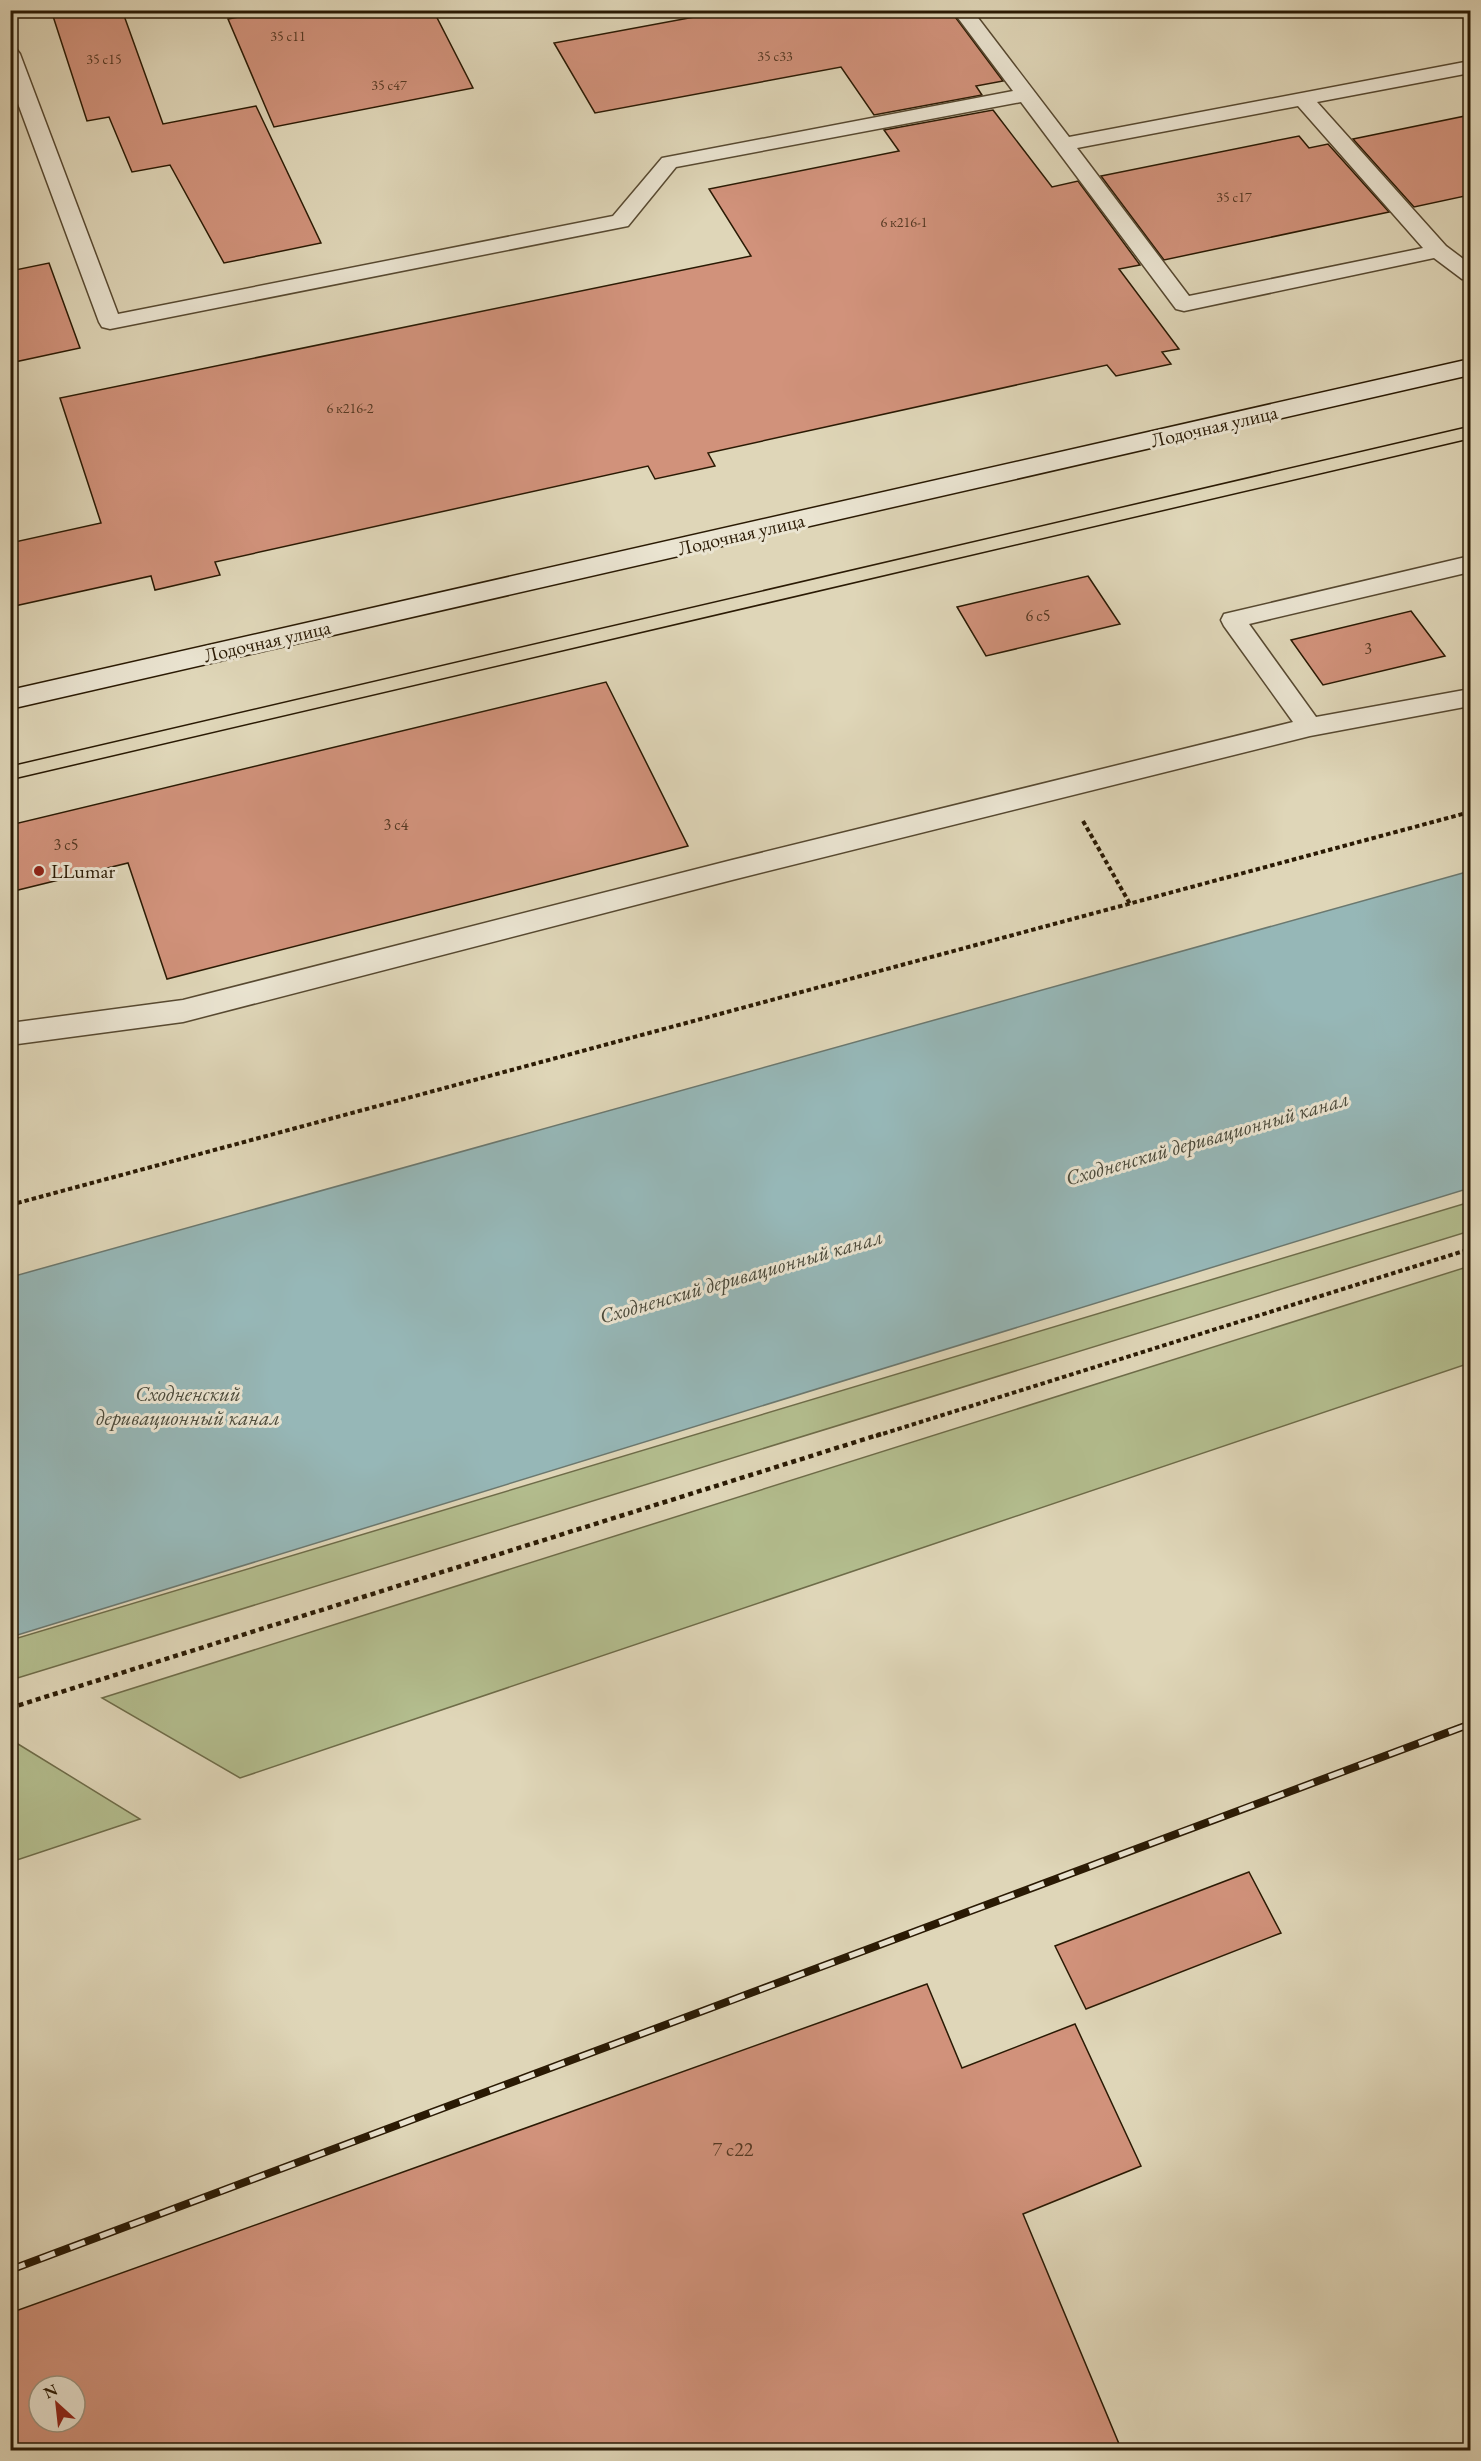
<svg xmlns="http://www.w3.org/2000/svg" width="1481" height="2461" viewBox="0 0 1481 2461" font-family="'EB Garamond',serif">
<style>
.green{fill:#b3bd8e;stroke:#6e6c49;stroke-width:1.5}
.water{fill:#96b7b7;stroke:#6b786f;stroke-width:1.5}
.building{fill:#d1927b;stroke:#2a1a04;stroke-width:1.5;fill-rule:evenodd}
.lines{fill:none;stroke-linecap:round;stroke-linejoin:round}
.lane-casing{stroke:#574931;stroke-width:3}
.secondary-casing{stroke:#2a1a04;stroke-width:3}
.path-far1{stroke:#2a1a04;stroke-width:4;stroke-dasharray:4.5 3;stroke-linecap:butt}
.path{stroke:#2a1a04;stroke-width:4.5;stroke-dasharray:5 4;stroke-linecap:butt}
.lane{fill:#eae4d1;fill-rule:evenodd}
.secondary{fill:#eae4d1;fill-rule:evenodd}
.tram{stroke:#2a1a04;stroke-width:1.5}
.rail-casing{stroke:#2a1a04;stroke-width:8}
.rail{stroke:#eae4d1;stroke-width:5;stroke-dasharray:16;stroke-linecap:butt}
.poi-dot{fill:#8f2418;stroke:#eae4d1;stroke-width:2}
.labels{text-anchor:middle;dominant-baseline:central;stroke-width:6;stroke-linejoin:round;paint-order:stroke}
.far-number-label{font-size:14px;fill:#543822}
.number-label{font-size:16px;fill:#543822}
.street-label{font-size:20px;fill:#2a1a04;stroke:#eae4d1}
.poi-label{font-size:20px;fill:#2a1a04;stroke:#eae4d1;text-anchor:start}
.near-number-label{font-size:20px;fill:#543822}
.water-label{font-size:21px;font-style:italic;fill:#4a493a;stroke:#eae4d1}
</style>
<rect width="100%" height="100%" fill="#dfd6b8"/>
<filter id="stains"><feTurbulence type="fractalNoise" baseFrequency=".00333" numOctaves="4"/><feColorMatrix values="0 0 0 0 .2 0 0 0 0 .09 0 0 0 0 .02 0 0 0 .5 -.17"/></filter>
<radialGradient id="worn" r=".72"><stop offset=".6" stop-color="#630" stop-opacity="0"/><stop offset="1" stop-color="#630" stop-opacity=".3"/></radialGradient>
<!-- green -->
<path class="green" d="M1470,1202V1231L11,1680V1640Z
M1470,1266V1363L240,1778L102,1698Z
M18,1744L140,1819L11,1862V1746Z"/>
<!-- water -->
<path class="water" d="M1470,871V1188L11,1637V1277Z"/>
<!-- building -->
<path class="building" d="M51,10H122L163,124L256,106L321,243L224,263L170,165L132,172L109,117L87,121Z
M275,10H433L473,88L274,127L228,19Z
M732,10H950L1003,81L976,86L982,95L874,115L841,67L595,113L554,43Z
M993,110L1052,187L1078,181L1140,265L1119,269L1179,349L1162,352L1171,364L1116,376L1107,365L708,453L715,466L655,479L648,466L215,562L220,575L155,590L151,576L10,607V543L101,523L60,398L751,256L709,189L899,151L884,130Z
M1470,115V195L1414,207L1353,139Z
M1299,136L1309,148L1328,144L1389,212L1164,260L1101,176Z
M49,263L80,348L10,363V271Z
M1088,576L1120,624L986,656L957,607Z
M1411,611L1445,656L1323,685L1291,640Z
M606,682L688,846L167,979L128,863L10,892V825Z
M1249,1872L1281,1933L1086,2009L1055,1946Z
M927,1984L962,2068L1075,2024L1141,2166L1023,2214L1122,2451H10V2313ZM39,2386H75V2422H39Z"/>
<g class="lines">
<defs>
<path id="lane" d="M180,10H205L203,14H182Z
M952,10H972L1069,137L1470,61V73L1317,102L1446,246L1470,264V280L1462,279L1434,258L1184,311L1176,309L1021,102L676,167L628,226L110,329L102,327L99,322L10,82V48L17,50L20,54L118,314L613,216L662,158L1013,91ZM1298,106L1423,248L1189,296L1077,148Z
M1470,556V572L1249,624L1316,717L1470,689V706L1310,736L732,880L183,1022L10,1045V1023L183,1000L732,860L1293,722L1224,626L1221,620L1224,614Z"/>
<path id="secondary" d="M1470,359V375L10,709V690Z"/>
</defs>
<!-- lane casing -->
<use href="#lane" class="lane-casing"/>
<!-- secondary casing -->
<use href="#secondary" class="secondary-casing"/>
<!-- path-far1 -->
<path class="path-far1" d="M1083,821L1130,904
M10,1205L1470,812
M876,1436L1470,1249"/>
<!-- path -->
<path class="path" d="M10,1708L881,1434"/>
<!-- lane -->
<use href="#lane" class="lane"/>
<!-- secondary -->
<use href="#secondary" class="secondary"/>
<!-- tram -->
<path class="tram" d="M10,766L1470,426
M10,780L1470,439"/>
<defs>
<path id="rail" d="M10,2270L1465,1726"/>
</defs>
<!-- rail casing -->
<use href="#rail" class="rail-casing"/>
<!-- rail -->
<use href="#rail" class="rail"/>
</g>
<!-- markers -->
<circle class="poi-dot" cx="39" cy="871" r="6"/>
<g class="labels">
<!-- far-number labels -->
<g class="far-number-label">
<text x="288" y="36">35 с11</text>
<text x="775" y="56">35 с33</text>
<text x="104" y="59">35 с15</text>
<text x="389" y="85">35 с47</text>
<text x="1234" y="197">35 с17</text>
<text x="904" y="222">6 к216-1</text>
<text x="350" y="408">6 к216-2</text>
</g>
<!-- number labels -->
<g class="number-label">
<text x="1038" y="615">6 с5</text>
<text x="1368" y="648">3</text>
<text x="396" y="824">3 с4</text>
<text x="66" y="844">3 с5</text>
</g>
<!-- street labels -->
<g class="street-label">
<text transform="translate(1214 426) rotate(-13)">Лодочная улица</text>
<text transform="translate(741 534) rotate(-13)">Лодочная улица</text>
<text transform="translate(267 641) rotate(-13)">Лодочная улица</text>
</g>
<!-- poi labels -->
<g class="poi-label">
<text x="51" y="871">LLumar</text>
</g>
<!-- near-number labels -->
<g class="near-number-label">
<text x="733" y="2149">7 с22</text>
</g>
<!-- water labels -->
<g class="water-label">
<text transform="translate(1207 1138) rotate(-16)">Сходненский деривационный канал</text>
<text transform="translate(741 1276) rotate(-16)">Сходненский деривационный канал</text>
<text x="188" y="1393">Сходненский<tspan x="188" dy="24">деривационный канал</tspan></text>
</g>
</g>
<!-- margin -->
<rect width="1481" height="2461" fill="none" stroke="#dfd6b8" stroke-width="36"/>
<rect x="12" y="12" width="1457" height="2437" fill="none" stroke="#2a1a04" stroke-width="3"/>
<rect x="18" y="18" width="1445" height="2425" fill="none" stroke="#2a1a04" stroke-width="1.5"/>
<!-- north arrow -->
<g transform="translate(57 2404) rotate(333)"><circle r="28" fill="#eae4d1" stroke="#9d937f" stroke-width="1.5"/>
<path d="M0-4.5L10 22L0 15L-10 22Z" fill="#8f2418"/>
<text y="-9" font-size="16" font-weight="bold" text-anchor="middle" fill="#2a1a04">N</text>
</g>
<rect width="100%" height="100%" filter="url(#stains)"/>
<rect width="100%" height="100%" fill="url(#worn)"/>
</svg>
